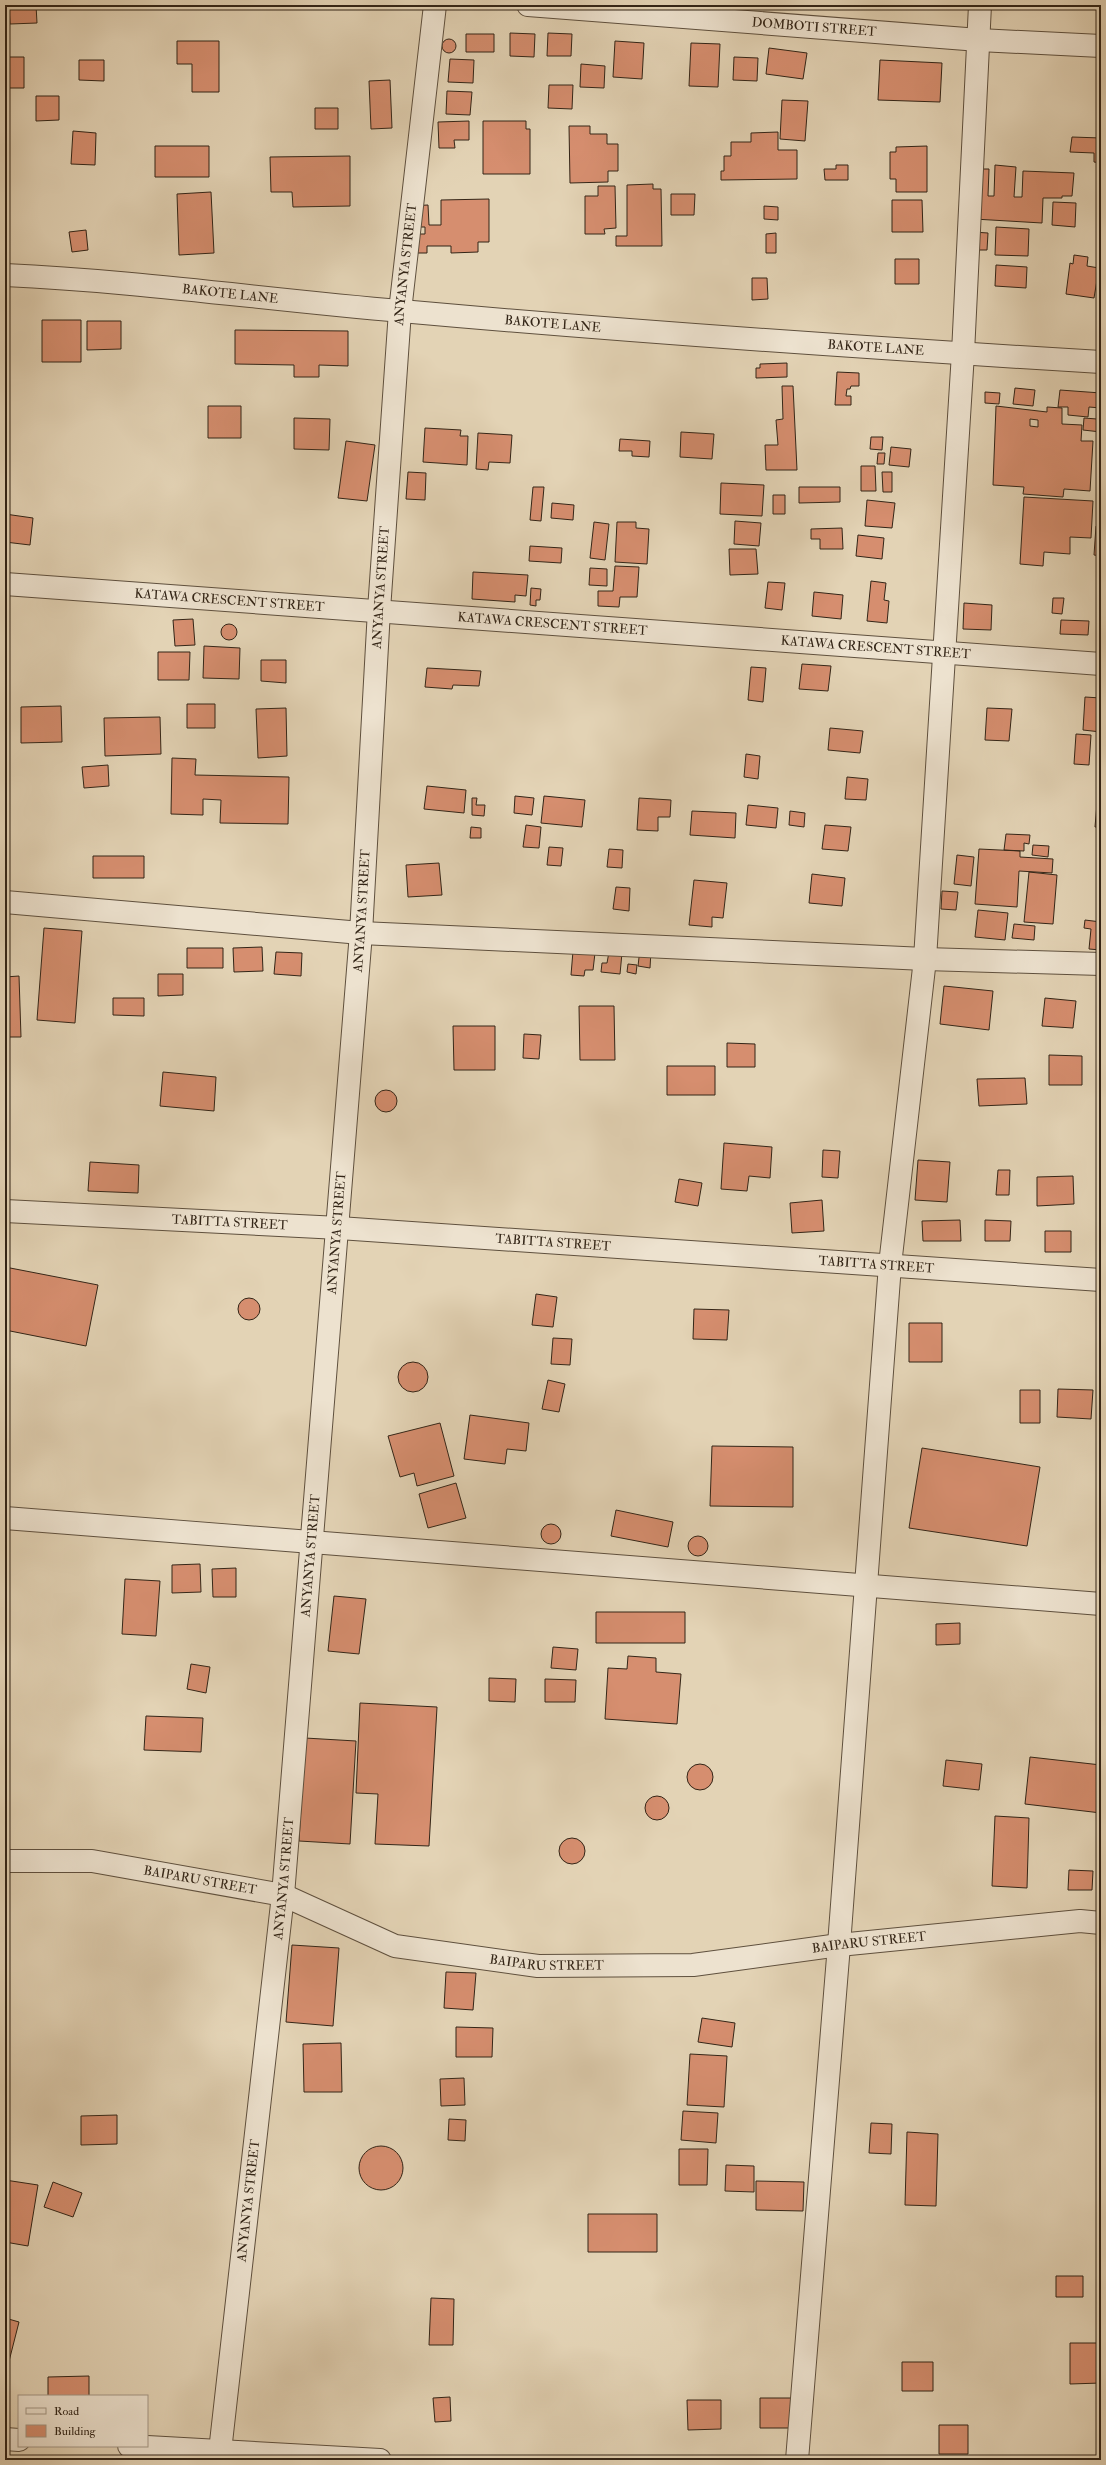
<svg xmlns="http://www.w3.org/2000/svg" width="1106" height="2465" viewBox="0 0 1106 2465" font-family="'IM FELL Double Pica',serif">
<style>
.building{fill:#d68e6f;stroke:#332517;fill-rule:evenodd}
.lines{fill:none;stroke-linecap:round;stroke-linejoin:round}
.minor-casing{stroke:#5f503e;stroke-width:24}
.minor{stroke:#ede2cf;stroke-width:22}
.labels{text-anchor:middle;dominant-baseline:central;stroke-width:4;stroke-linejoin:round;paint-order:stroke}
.street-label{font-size:13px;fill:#332517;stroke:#ede2cf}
</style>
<rect width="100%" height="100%" fill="#e3d3b5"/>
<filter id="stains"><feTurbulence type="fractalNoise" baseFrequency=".005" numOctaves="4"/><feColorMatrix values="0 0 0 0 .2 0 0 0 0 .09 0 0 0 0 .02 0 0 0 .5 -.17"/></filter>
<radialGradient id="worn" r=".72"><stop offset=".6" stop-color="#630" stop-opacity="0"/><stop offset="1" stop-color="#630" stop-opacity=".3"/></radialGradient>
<!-- building -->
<path class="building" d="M36,5L37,23L10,24L9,7Z
M1066,5H1101V6H1066Z
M510,33L535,34L534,57L510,56Z
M548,33L572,34L571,56H547Z
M466,34H494V52H466Z
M442 46a7 7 0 1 1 14 0a7 7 0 1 1-14 0Z
M177,41H219V92H192V64H177Z
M615,41L644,43L642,79L613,77Z
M691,43L720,44L718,87L689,86Z
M769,48L807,53L803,79L766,74Z
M5,57H24V88H5Z
M734,57L758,58L757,81L733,80Z
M450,59L474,60L473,83L448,82Z
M79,60H104V81L79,80Z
M880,60L942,63L940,102L878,100Z
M581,64L605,66L604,88L580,87Z
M390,80L392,128L371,129L369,81Z
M549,85H573L572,109L548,108Z
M447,91L472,92L470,115L446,114Z
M36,96H59V120L36,121Z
M782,100L808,101L805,141L780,139Z
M315,108H338V129H315Z
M469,121V140H454L455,148H439L438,122Z
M483,121H526V129H530V174H483Z
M569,126H590V134H607V144H618V171H608V182L570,183Z
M73,131L96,133L95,165L71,164Z
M778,132V150H797V179L721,180V171H724V156H731V142H751V133Z
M1072,137L1101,138V163L1094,162V153L1070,152Z
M155,146H209V177H155Z
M927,146V192H896V179H890V152H896V147Z
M350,156V206L293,207L292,192H271L270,157Z
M836,165H848V180H825L824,169H836Z
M995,165L1016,167L1014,197H1022L1023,171L1074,173L1072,196H1062V198H1043L1042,223L974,219L977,169H989L988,196H994Z
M653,184V189H661L662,246H616V236H627V185Z
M598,186H615L616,228L604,229L605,234H585V196H598Z
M211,192L214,253L179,255L177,194Z
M671,194H695L694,215H671Z
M489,199V242H478V252L451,253V246H427V253H409L408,206L428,205L429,225H441V200ZM419,227H425V234H419Z
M892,200H922L923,232H892Z
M1053,202L1076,203L1075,227L1052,225Z
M764,206L778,207V220L764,219Z
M996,227L1029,229L1028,256L995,255Z
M86,230L88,250L72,252L69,232Z
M973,232L988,233L987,250H973Z
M776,233V253H766V234Z
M1074,255L1088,257L1087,266L1099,268L1094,298L1066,294L1070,263L1073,264Z
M895,259H919V284H895Z
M996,265L1027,267L1026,288L995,286Z
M752,278H767L768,299L752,300Z
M42,320H81V362H42Z
M87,321H121V349L87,350Z
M235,330L348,331V366L319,365V377H294V365L235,364Z
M787,363V377L756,378V368H760V364Z
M837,372L859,373V386H851L850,389H847L846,396H851V405H835Z
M782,386H793L797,470H766L765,445H778L776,420L783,419Z
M1015,388L1035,390L1033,406L1013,404Z
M1060,390L1101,393V408L1089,407L1088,417L1068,415V407H1058Z
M985,392L1000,393L999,404L985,403Z
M208,406H241V438H208Z
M996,406L1047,412V407L1062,408V424L1082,425L1081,441H1093L1090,491L1064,489L1063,497L1023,494L1024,487L993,485ZM1030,419L1038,420V427L1030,426Z
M1097,409L1101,410V432L1083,430L1084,418L1097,419Z
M294,418L330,419L329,450L294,449Z
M425,428L461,430L460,436H468L467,465L423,462Z
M681,432L714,434L712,459L680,457Z
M478,433L512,435L510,463L489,462L488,470L476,469Z
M871,437H883L882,450L870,449Z
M620,439L650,441L649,457L632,456V451H619Z
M346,441L375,445L367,501L338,498Z
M891,447L911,449L909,467L889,465Z
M878,453H885L884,464H877Z
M861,466H875L876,491H861Z
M408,472L426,473L425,500L406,499Z
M882,472H892V492H883Z
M721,483L764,485L762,516L720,514Z
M533,487H544L541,521L530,520Z
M799,487H840V502L799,503Z
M773,495H785V514H773Z
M1024,497L1093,501L1091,538L1070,537V554L1044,552L1043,566L1020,564Z
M867,500L895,503L892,528L865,526Z
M552,503L574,505L573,520L551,518Z
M5,514L33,518L30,545L5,542Z
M735,521L761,523L759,546L734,544Z
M594,522L609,524L605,560L590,558Z
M617,522H636V528L649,529L647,564L615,562Z
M1096,526H1101V556L1094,555Z
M842,528L843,549H820V539H811V529Z
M858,535L884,538L882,559L856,556Z
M530,546L562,548L561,563L529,561Z
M729,549H756L758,574L730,575Z
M615,566L639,567L637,597H620L619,607L598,606V591H613Z
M590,568L607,569V586L589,585Z
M473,572L528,575L526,596L515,595V602L472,599Z
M871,581L886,583L884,600L889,601L887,623L867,621Z
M768,582L785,583L782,610L765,608Z
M531,588L541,589L540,600H536V606L530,605Z
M814,592L843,595L841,619L812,616Z
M1053,598H1064L1062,614L1052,613Z
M964,603L992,605L991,630L963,629Z
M193,619L195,645L175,646L173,620Z
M1061,620L1089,621L1088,635L1060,634Z
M221 632a8 8 0 1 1 16 0a8 8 0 1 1-16 0Z
M204,646L240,648L239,679L203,678Z
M158,652H190L189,680H158Z
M261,660H286V683L261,681Z
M802,664L831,666L828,691L799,689Z
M751,667L766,668L763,702L748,700Z
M427,668L481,671L479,686L453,685L452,689L425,687Z
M1085,697L1101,698V732L1083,730Z
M187,704H215V728H187Z
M61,706L62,742L21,743V707Z
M286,708L287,756L258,758L256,709Z
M987,708L1012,709L1009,741L985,740Z
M160,717L161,754L105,756L104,718Z
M830,728L863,731L860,753L828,750Z
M1076,734L1091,735L1089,765L1074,764Z
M746,754L760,756L758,779L744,777Z
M172,758L196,759L195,775L289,777L288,824L220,823L221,800L203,799V815L171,814Z
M108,765L109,786L84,788L82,767Z
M847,777L868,779L866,800L845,799Z
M427,786L466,790L464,813L424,809Z
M1098,792L1101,793V827H1095Z
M515,796L534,798L532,815L514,813Z
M544,796L585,800L582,827L541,823Z
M472,798H477L476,805H485L484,816L472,815Z
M639,798L671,800L670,817H658V831L637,830Z
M748,805L778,808L776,828L746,825Z
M692,811L736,813L735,838L690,835Z
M790,811L805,813L804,827L789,825Z
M526,825L541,827L539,848L523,847Z
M825,825L851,827L848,851L822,849Z
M471,827L481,828V838H470Z
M1006,834L1030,835L1029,844L1024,843V851L1004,850Z
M1033,845L1049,846L1048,857L1032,855Z
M549,847L563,848L561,866L547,865Z
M609,849L623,850L622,868L607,867Z
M979,849L1020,851V857L1053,859L1052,873L1019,871L1017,907L975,904Z
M957,855L974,857L971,886L954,884Z
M93,856H144V878H93Z
M439,863L442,895L408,897L406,865Z
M1029,872L1057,875L1053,924L1024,922Z
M812,874L845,878L842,906L809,903Z
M694,880L727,883L723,918L712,917V927L689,925Z
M616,887L630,888L629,911L613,909Z
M942,891L958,892L956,910L941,909Z
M978,910L1008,913L1005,940L975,937Z
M1085,920L1101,922V950L1089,949L1091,929L1084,928Z
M1014,924L1035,926L1034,940L1012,938Z
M44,928L82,931L75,1023L37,1020Z
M262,947L263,971L234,972L233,948Z
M187,948H223V968H187Z
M640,949L651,951L650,968L638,966Z
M573,951L595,953L593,970H585L584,976L571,975Z
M276,952L302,953L301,976L274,974Z
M609,952L622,953L620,974L601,972L602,963H607Z
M628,964L637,965L636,974L627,972Z
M158,974H183V995L158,996Z
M19,976L21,1037H5V977Z
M944,986L993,991L989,1030L940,1024Z
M113,998H144V1016L113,1015Z
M1045,998L1076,1001L1073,1028L1042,1026Z
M579,1006H614L615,1060H580Z
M453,1026H495V1070H454Z
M524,1034L541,1035L539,1059L523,1058Z
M727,1043L755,1044V1067H727Z
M1049,1055L1082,1056V1085H1049Z
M667,1066H715V1095H667Z
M163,1072L216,1077L214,1111L160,1106Z
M1025,1078L1027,1104L979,1106L977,1079Z
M375 1101a11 11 0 1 1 22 0a11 11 0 1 1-22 0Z
M724,1143L772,1147L770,1178L749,1176L747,1191L721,1189Z
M823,1150L840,1151L838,1178L822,1177Z
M918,1160L950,1162L947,1202L915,1200Z
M90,1162L139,1165L138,1193L88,1191Z
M998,1170H1010L1009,1195H996Z
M1073,1176L1074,1204L1037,1206V1177Z
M679,1179L702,1183L698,1206L675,1202Z
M822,1200L824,1231L792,1233L790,1203Z
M960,1220L961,1241H923L922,1221Z
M985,1220L1011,1221L1010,1241H985Z
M1045,1231H1071V1252H1045Z
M5,1267L98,1285L86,1346L5,1330Z
M536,1294L557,1297L553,1327L532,1325Z
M238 1309a11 11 0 1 1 22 0a11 11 0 1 1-22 0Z
M694,1309L729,1310L727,1340L693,1339Z
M909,1323H942V1362H909Z
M553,1338L572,1339L570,1365L551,1364Z
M398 1377a15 15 0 1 1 30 0a15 15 0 1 1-30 0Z
M548,1380L565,1384L559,1412L542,1409Z
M1058,1389L1093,1390L1091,1419L1057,1417Z
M1020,1390H1040V1423H1020Z
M470,1415L529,1423L526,1451L507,1449L505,1464L464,1459Z
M440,1423L454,1476L417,1486L414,1473L400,1477L388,1436Z
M712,1446L793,1447V1507L710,1506Z
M922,1448L1040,1467L1027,1546L909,1528Z
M456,1483L466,1518L428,1528L419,1494Z
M616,1510L673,1522L668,1547L611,1536Z
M541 1534a10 10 0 1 1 20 0a10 10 0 1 1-20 0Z
M688 1546a10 10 0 1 1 20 0a10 10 0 1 1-20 0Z
M200,1564L201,1592L172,1593V1565Z
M236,1568V1597H213L212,1569Z
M125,1579L160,1581L156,1636L122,1634Z
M334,1596L366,1599L359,1654L328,1651Z
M596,1612H685V1643H596Z
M960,1623V1644L936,1645V1624Z
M553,1647L578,1649L576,1670L551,1668Z
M628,1656L656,1658V1672L681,1674L677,1724L605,1719L608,1668L627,1669Z
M191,1664L210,1667L206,1693L187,1689Z
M489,1678L516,1679L515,1702L489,1701Z
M545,1679L576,1680L575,1702H545Z
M360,1703L437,1707L429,1846L375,1844L378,1794L356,1793Z
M146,1716L203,1718L201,1752L144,1750Z
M305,1738L356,1741L350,1844L299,1841Z
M1030,1757L1101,1765V1813L1025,1804Z
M946,1760L982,1764L979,1790L943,1786Z
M687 1777a13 13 0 1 1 26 0a13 13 0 1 1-26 0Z
M645 1808a12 12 0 1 1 24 0a12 12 0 1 1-24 0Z
M995,1816L1029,1818L1027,1888L992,1886Z
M1100,1826H1101V1868H1099Z
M559 1851a13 13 0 1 1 26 0a13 13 0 1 1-26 0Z
M1069,1870L1093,1871L1092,1890H1068Z
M292,1945L339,1948L333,2026L286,2022Z
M446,1972L476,1973L473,2010L444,2008Z
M702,2018L735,2023L732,2047L698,2042Z
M456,2027L493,2028L492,2057H456Z
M341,2043L342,2092H304L303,2044Z
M690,2054L727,2056L724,2107L687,2105Z
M464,2078L465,2105L441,2106L440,2079Z
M683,2111L718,2113L716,2143L681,2140Z
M117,2115V2144L81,2145V2116Z
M449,2119L466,2120L465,2141L448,2140Z
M871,2123L892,2124L891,2154L869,2153Z
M907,2132L938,2134L936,2206L905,2205Z
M359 2168a22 22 0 1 1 44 0a22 22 0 1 1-44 0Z
M679,2149H708L707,2185H679Z
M726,2165L754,2166V2192L725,2191Z
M5,2180L38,2185L28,2246L5,2242Z
M756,2181L804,2182L803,2211L756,2210Z
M53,2182L82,2193L73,2217L44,2207Z
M588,2214H657V2252H588Z
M1056,2276H1083V2297H1056Z
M431,2298L454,2299L453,2345H429Z
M5,2318L19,2322L5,2377Z
M1070,2343H1101V2383L1070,2384Z
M902,2362H933V2391H902Z
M89,2376V2396H48V2377Z
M450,2397L451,2421L435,2422L433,2398Z
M760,2398H791V2428H760Z
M687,2400H721V2429L688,2430Z
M939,2425H968V2454H939Z"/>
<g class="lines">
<defs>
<g id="minor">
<path id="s1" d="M528,5L979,40L1101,46"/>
<path id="s2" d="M5,275C138,281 269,300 401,311C634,332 868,348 1101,362"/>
<path id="s3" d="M5,584L1101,664"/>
<path d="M5,902L361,933L925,959L1101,964"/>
<path id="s4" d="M5,1211L339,1228L1101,1280"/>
<path d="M5,1518L1101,1604"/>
<path id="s5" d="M5,1861H92L283,1895L395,1946L538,1966L693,1965L839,1945L1080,1921L1101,1923"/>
<path d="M5,2439L19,2440"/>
<path d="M129,2446L380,2460"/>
<path id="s6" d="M219,2460L283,1895L361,933L379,610L400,311L435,5"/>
<path d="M797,2460L839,1945L890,1265L925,959L963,353L980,5"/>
</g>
</defs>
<!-- minor casing -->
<use href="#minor" class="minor-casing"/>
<!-- minor -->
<use href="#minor" class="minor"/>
</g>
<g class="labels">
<!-- street labels -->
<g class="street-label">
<text stroke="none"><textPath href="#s1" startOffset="287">DOMBOTI STREET</textPath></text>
<text stroke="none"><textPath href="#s6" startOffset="2204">ANYANYA STREET</textPath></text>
<text stroke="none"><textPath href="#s2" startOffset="226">BAKOTE LANE</textPath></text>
<text stroke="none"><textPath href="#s2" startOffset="550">BAKOTE LANE</textPath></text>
<text stroke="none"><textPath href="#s2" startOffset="874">BAKOTE LANE</textPath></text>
<text stroke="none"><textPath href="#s6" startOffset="1880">ANYANYA STREET</textPath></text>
<text stroke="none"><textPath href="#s3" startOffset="225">KATAWA CRESCENT STREET</textPath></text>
<text stroke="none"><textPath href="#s3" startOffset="549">KATAWA CRESCENT STREET</textPath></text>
<text stroke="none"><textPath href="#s3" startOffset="873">KATAWA CRESCENT STREET</textPath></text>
<text stroke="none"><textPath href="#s6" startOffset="1556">ANYANYA STREET</textPath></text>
<text stroke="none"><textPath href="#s4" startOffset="225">TABITTA STREET</textPath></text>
<text stroke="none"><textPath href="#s6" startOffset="1233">ANYANYA STREET</textPath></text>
<text stroke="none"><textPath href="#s4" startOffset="549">TABITTA STREET</textPath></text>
<text stroke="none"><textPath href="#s4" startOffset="873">TABITTA STREET</textPath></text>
<text stroke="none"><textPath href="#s6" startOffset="909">ANYANYA STREET</textPath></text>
<text stroke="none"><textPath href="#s6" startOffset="585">ANYANYA STREET</textPath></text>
<text stroke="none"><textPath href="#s5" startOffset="197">BAIPARU STREET</textPath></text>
<text stroke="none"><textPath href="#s5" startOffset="881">BAIPARU STREET</textPath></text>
<text stroke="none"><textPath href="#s5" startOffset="557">BAIPARU STREET</textPath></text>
<text stroke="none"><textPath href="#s6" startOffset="261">ANYANYA STREET</textPath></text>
</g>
</g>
<!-- margin -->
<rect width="1106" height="2465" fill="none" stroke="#e3d3b5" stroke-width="20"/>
<rect x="6" y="6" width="1094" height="2453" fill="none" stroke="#332517" stroke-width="2"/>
<rect x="10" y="10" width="1086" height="2445" fill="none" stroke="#332517"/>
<!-- legend -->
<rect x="18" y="2395" width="130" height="52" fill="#ede2cf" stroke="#a39685"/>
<rect x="26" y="2408" width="20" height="6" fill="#ede2cf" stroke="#a39685"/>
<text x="54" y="2415" font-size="12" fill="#332517">Road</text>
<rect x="26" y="2425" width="20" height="12" fill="#d68e6f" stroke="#a39685"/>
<text x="54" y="2435" font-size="12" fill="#332517">Building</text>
<rect width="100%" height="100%" filter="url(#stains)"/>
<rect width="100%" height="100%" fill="url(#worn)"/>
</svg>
